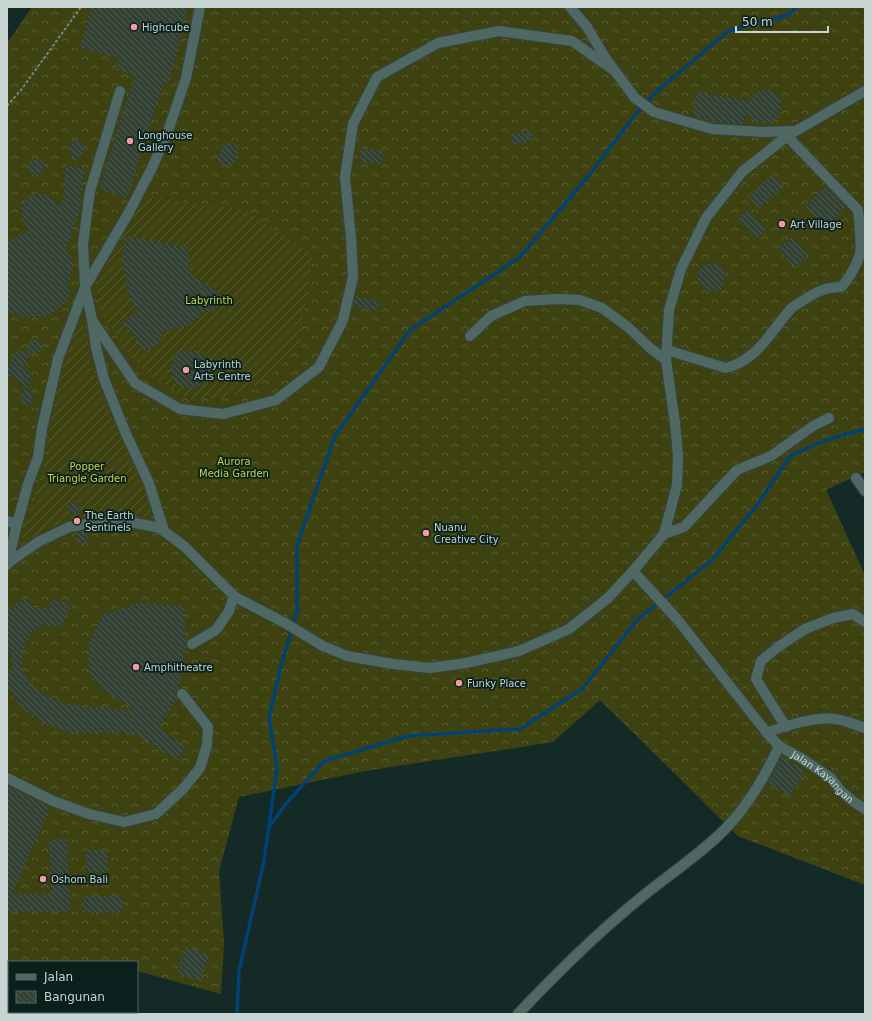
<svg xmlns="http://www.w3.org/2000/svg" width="872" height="1021" viewBox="0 0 872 1021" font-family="'DejaVu Sans',sans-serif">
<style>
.forest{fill:url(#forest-crowns)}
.garden{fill:url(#garden-furrows)}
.water{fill:url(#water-waves)}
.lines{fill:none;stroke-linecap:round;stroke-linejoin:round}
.stream{stroke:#004275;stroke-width:3.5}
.building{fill:url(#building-back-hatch)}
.minor-casing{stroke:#344542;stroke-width:12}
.path{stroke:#758783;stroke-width:2;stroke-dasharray:3 2;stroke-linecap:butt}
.minor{stroke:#4f6863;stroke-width:10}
.poi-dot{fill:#f49aa5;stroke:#09201c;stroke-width:1.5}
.labels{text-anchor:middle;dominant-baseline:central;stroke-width:3.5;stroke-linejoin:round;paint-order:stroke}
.poi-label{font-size:10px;fill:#c8d5d2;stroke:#09201c;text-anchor:start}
.park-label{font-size:10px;fill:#c9d348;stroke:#09201c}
.street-label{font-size:10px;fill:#c8d5d2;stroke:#09201c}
</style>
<defs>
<pattern id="forest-crowns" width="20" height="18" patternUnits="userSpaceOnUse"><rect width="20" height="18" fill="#3e4210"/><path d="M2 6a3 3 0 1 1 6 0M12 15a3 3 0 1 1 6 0" fill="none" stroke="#585c32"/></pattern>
<pattern id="garden-furrows" width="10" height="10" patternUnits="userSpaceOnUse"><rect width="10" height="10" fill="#3e4210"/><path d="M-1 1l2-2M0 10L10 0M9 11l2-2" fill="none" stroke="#585c32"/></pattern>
<pattern id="water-waves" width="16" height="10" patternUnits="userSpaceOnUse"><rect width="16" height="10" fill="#004275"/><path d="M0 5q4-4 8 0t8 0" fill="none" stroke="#245c88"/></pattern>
<pattern id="building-back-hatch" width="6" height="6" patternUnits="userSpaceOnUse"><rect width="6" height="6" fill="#324133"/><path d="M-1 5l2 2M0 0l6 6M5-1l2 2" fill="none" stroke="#4e5c50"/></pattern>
</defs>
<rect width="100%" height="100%" fill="#132a26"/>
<!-- forest -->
<path class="forest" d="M32,7H865V472L826,490L865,575V885L738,836L600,700L553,742L365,771L239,797L219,871L224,943L221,994L137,971V962H9V972H7V43Z"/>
<!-- garden -->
<path class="garden" d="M143,196L246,210L313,255L298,350L264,381L226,399H188L147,374L130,355L101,313L96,285Z
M82,324L87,329L90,363L126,452L151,501L153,512L151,518L111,512L67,519L29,539L21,537L25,523L34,502L47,452L52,413L59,370L72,332L77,326Z"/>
<!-- water -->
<path class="water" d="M7,998H9V1012H116L122,1014H7Z"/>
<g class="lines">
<!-- stream -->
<path class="stream" d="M270,826L285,805L324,761L407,736L520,729L582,689L636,621L712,560L758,504L790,456L826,440L865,429
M237,1014L239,971L264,861L277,768L269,717L282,662L297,612V545L335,436L410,330L520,257L589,175L635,115L656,92L728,31L788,15L797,7"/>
</g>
<!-- building -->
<path class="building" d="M91,7H188L169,83L164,82L127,198L99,189L135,75L116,70L119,58L80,48Z
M763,90H769L774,92L781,101V112L779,117L770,123H758L745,114L743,124L720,123L692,116L697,92L748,101L753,95Z
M531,131L533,141L512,145L511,134Z
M78,140L84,145L85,150L75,162L69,148L71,143Z
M225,141L240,147L232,167L217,161Z
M361,148L383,151L381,164L359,161Z
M28 167a8 8 0 1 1 16 0a8 8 0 1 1-16 0Z
M66,165L85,167L79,214L66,247L71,256L72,265V272L68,285L70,290L69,298L63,305L55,312L46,316L35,318H24L12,313L7,308V242L14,237L29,231L21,214L22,206L26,198L35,194L43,193L62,206Z
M772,175L783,188L759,208L748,196Z
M826,186L846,207L826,227L806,207Z
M748,210L767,229L757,239L738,220Z
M125,236L189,248L188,264L193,278L213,287L220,295L219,303L216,310H205L193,323L162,332V340L152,349L144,351L123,321L138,311L128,294L122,260Z
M792,237L809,255L795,268L778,249Z
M717,262L726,273L722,289L707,292L696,279L702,265Z
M355,296L379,301L377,311L353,306Z
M35,339L41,341L43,348L40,352L29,355L24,367L30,372L32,376L27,391L34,392L30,406L20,403L23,390H25L14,375L7,379V374L13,355L18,351H26L29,343Z
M171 369a19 19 0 1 1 38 0a19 19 0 1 1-38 0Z
M68 509a6 6 0 1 1 12 0a6 6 0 1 1-12 0Z
M76 537a6 6 0 1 1 12 0a6 6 0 1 1-12 0Z
M28,599L33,607L50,608L51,599L70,604L62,627L45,625L35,629L24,645L22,657V669L27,679L38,691L51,698L66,703L86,707L136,710L104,691L90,676L88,659L89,644L102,615L139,603L184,606L186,647L179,688L176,692L177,698L159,728L186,747L177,760L131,732L129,736L120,732L94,734L70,732L48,725L24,710L7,688V674L13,666L10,651H7V611L19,601Z
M781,757L805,770L791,797L767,784Z
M7,785L50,807L12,894H51L49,840L67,839L70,912L7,911Z
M87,850L108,851L107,873L85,871Z
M84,896H123V913H94V912H83Z
M185,947L209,955L201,981L177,974Z"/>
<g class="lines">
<defs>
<g id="minor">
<path d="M570,7L587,27L606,59L635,98L654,112L712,129L764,132L794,131"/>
<path d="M120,91L90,191L83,244L85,287L92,320L96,347L104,379L126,434L149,483L164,531"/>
<path d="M92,320L135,383L180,409L223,414L276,400L319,367L343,320L353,277L351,238L345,177L353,124L377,77L438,43L499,31L572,41L615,71"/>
<path d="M470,336L491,316L525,301L558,299L580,300L602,308L628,327L650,348L666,360"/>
<path d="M667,350L726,368C757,360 770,333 789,311C792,307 797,304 801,302C814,293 825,287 841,287C848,280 857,265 860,254C862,245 859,220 858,210L787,136"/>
<path d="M856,478L865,491"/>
<path d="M7,521L17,524"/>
<path d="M664,534L684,527L737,470L771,456L813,426L829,418"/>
<path d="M8,563L38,542L69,527L92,523L130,522L156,527L164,531L185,547L234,596L239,599L285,623L323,646L347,656L393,664L430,668L466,663L519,651L569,629L608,598L633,571L664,534L677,485L678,455L675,423L666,360L669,310L681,269L706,218L742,172L787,136L865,91"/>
<path d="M7,565L17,524L28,484L38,457L42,428L58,359L85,287L128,214L151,170L167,134L186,78L200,7"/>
<path id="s1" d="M633,571L677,619L767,733L779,746L801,758L831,778L841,791L854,802L865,809"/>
<path d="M192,644L216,630L229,611L234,596"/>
<path d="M786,727L756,679L761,661L778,647L805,629L833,618L853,614L865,622"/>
<path d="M767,733C783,726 817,716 835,719C845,720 855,725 865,728"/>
<path d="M7,778L53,801L89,814L124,822L156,814L183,789L200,768L207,745L208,727L182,694"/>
<path d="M518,1014C554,976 592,938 632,905C660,881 691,861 718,836C745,811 764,779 779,746"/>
</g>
</defs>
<!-- minor casing -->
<use href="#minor" class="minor-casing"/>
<!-- path -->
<path class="path" d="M7,106L21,90L81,7"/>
<!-- minor -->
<use href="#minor" class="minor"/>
</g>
<!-- markers -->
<g class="poi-dot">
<circle cx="134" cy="27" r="4"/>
<circle cx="130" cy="141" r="4"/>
<circle cx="782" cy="224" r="4"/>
<circle cx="186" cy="370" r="4"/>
<circle cx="77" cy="521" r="4"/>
<circle cx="426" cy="533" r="4"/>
<circle cx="136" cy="667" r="4"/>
<circle cx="459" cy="683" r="4"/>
<circle cx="43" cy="879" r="4"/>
</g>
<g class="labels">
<!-- poi labels -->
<g class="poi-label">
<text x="142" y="27">Highcube</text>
<text x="138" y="135">Longhouse<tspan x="138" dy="12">Gallery</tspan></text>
<text x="790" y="224">Art Village</text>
<text x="194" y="364">Labyrinth<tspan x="194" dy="12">Arts Centre</tspan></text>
<text x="85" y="515">The Earth<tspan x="85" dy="12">Sentinels</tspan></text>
<text x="434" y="527">Nuanu<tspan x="434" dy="12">Creative City</tspan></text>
<text x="144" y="667">Amphitheatre</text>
<text x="467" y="683">Funky Place</text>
<text x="51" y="879">Oshom Bali</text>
</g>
<!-- park labels -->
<g class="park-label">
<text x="209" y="300">Labyrinth</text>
<text x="234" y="461">Aurora<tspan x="234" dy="12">Media Garden</tspan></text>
<text x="87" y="466">Popper<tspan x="87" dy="12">Triangle Garden</tspan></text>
</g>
<!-- street labels -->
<g class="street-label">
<text stroke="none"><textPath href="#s1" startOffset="282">Jalan Kayangan</textPath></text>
</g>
</g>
<!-- border -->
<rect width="872" height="1021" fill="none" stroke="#c8d5d2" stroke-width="16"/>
<!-- legend -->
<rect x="8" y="961" width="130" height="52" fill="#09201c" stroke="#556865"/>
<rect x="16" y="974" width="20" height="6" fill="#4f6863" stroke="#556865"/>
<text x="44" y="981" font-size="12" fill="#c8d5d2">Jalan</text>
<rect x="16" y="991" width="20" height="12" fill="url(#building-back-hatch)" stroke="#556865"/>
<text x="44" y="1001" font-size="12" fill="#c8d5d2">Bangunan</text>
<!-- scale -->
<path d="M736 26v6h92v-6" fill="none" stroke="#c8d5d2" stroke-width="2"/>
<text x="742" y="26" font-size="12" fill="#c8d5d2" stroke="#09201c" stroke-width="3" paint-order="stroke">50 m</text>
</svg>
